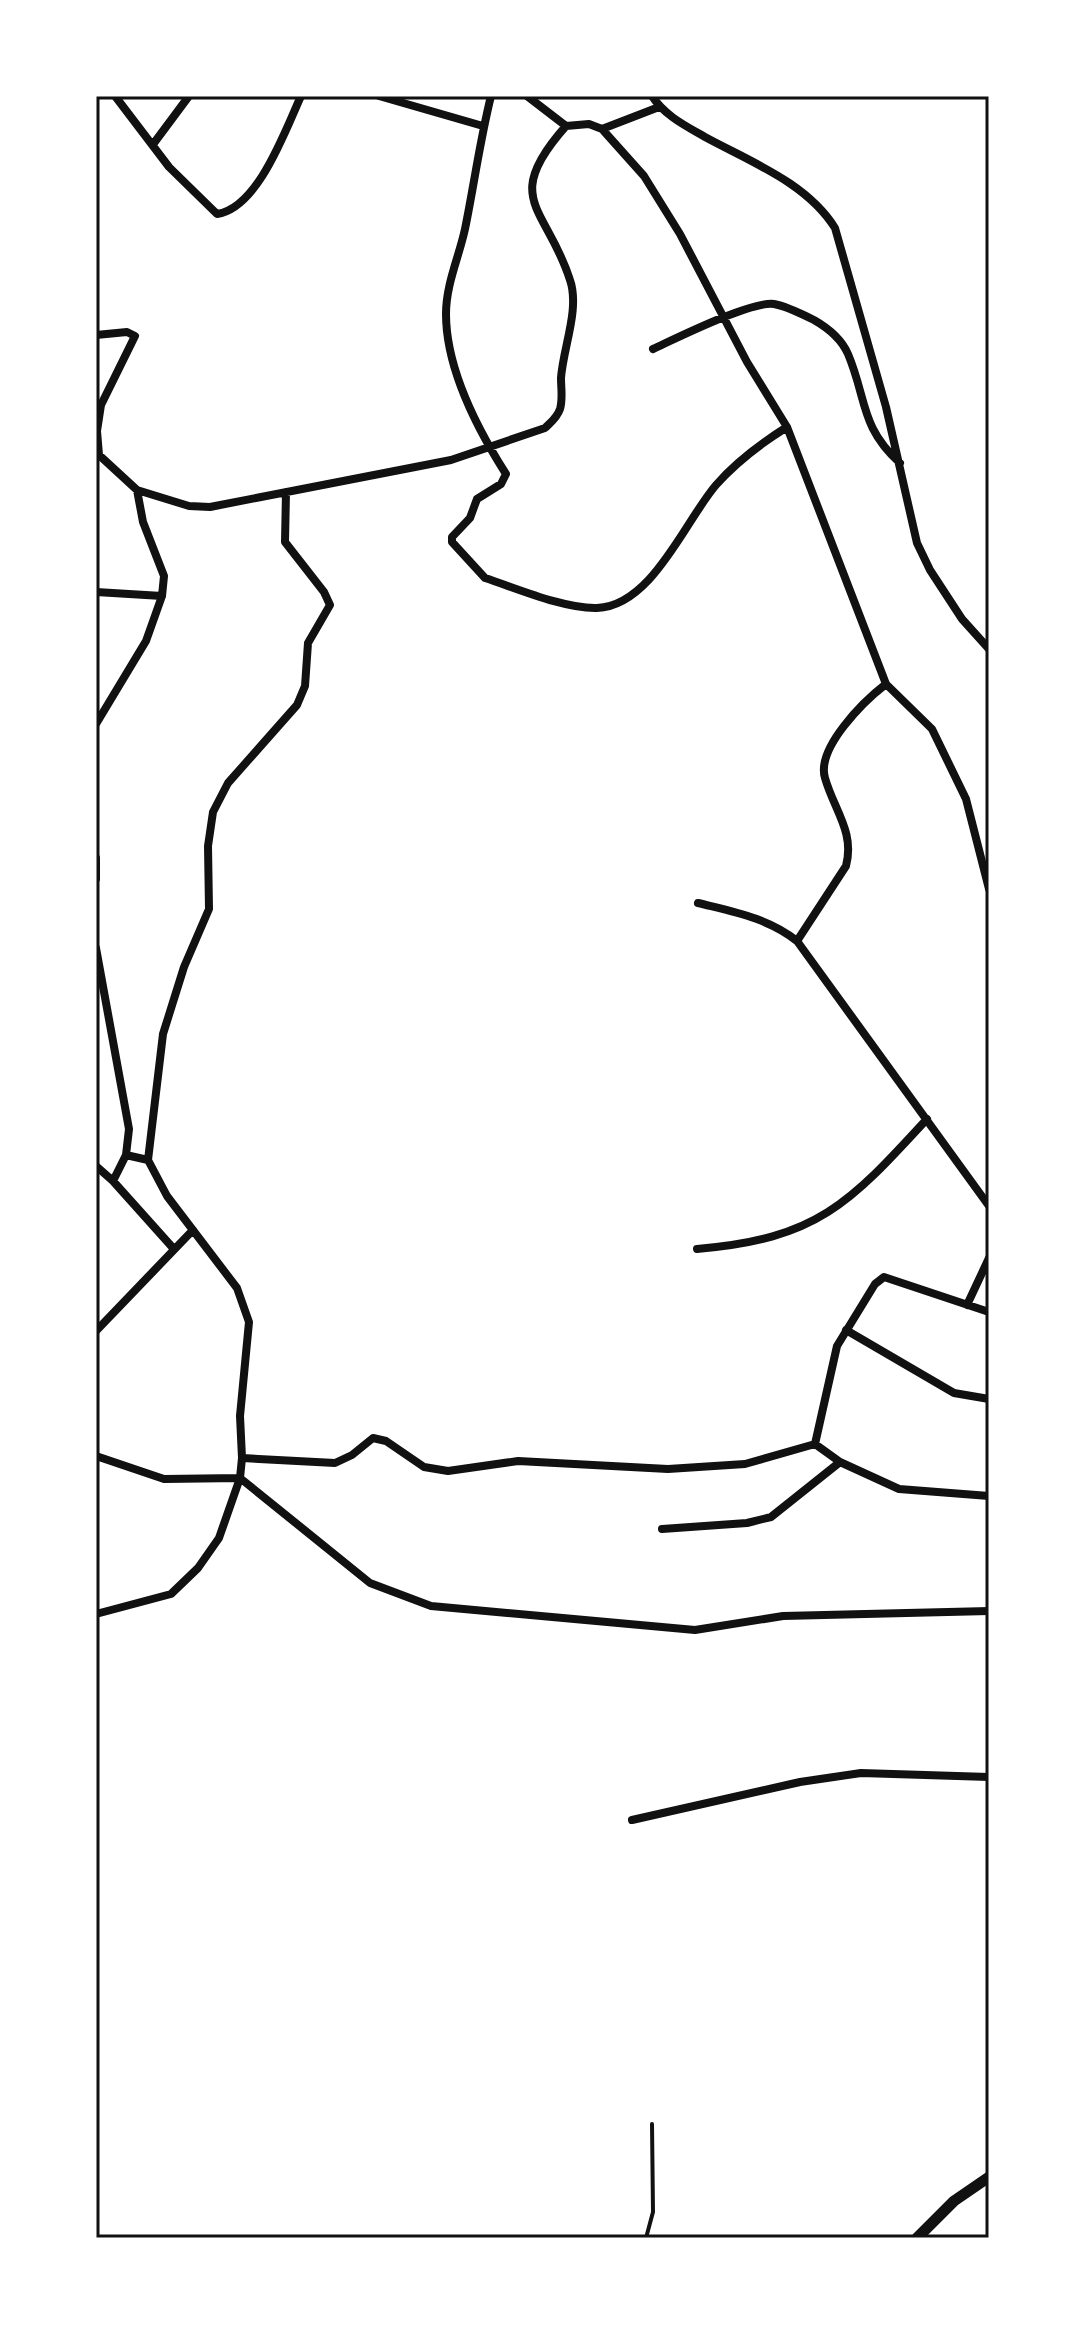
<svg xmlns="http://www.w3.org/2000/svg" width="1085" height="2334" viewBox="0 0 1085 2334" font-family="'PT Serif',serif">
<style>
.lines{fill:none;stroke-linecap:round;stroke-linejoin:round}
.service{stroke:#111;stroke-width:4}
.minor{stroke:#111;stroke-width:8}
.tertiary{stroke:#111;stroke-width:11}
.neatline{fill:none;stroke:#111;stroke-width:3}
</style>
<rect width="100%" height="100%" fill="#fff"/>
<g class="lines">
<!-- service -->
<path class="service" d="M646,2238L653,2212L652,2124"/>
<!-- minor -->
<path class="minor" d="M115,96L169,167L217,214C258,208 285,131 301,96
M379,96L483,126
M491,96C480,140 474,185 465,229C459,257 446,284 446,314C446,368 478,430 506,474L501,484L477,499L470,518L452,537V542L485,578C516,588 564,609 597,608C652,606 685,521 716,485C737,461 760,444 787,427
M527,96L566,126L589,124L602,129L644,176L680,234L747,362L787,427L886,684L932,729L966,799L989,889
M652,96C665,116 686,126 705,137C751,162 807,183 835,228L886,407L917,543L930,570L962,619L989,649
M602,129L659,107
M154,143L189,96
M96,335L127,332L135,336L101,405L97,431L99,455L137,490L143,522L164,576L162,596L146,641L96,724
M653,349C677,338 751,301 774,304C786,306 802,314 814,320C828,328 841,338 848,354C867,399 860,427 900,463
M137,490L189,506L210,507L451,460L545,428C551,422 557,418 560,409C563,399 561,389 561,378C563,348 580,309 570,280C547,207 500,200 566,126
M96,592L162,596
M96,858V879
M698,903C734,912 768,918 797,941L989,1206
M797,941L846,866C855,832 834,810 825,778C816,748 864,701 886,684
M96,948L129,1129L126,1155
M148,1160L163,1034L184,967L209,909L208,846L213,812L228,783L297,705L305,686L308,643L330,605L324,592L285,542L286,492
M96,1166L113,1181L126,1155L148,1160L167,1196L237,1288L249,1322L240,1416L242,1458L240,1478L219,1538L198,1568L171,1594L96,1614
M113,1181L173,1248
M697,1249C817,1239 849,1204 927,1119
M967,1305L989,1258
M846,1330L954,1393L989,1399
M96,1331L193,1230
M815,1444L837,1346L875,1284L884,1277L989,1312
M96,1456L164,1479L240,1478
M242,1458L335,1463L352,1455L373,1438L386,1441L424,1467L448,1471L518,1461L668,1469L745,1464L815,1444L840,1462L899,1489L989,1496
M240,1478L370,1583L431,1606L695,1630L783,1616L989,1611
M662,1529L747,1523L771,1517L840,1462
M632,1820L800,1782L861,1773L989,1777"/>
<!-- tertiary -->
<path class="tertiary" d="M917,2238L954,2201L989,2177"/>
</g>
<!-- border -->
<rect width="1085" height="2334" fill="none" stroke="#ffffff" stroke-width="196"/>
<rect x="98" y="98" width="889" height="2138" class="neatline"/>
</svg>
